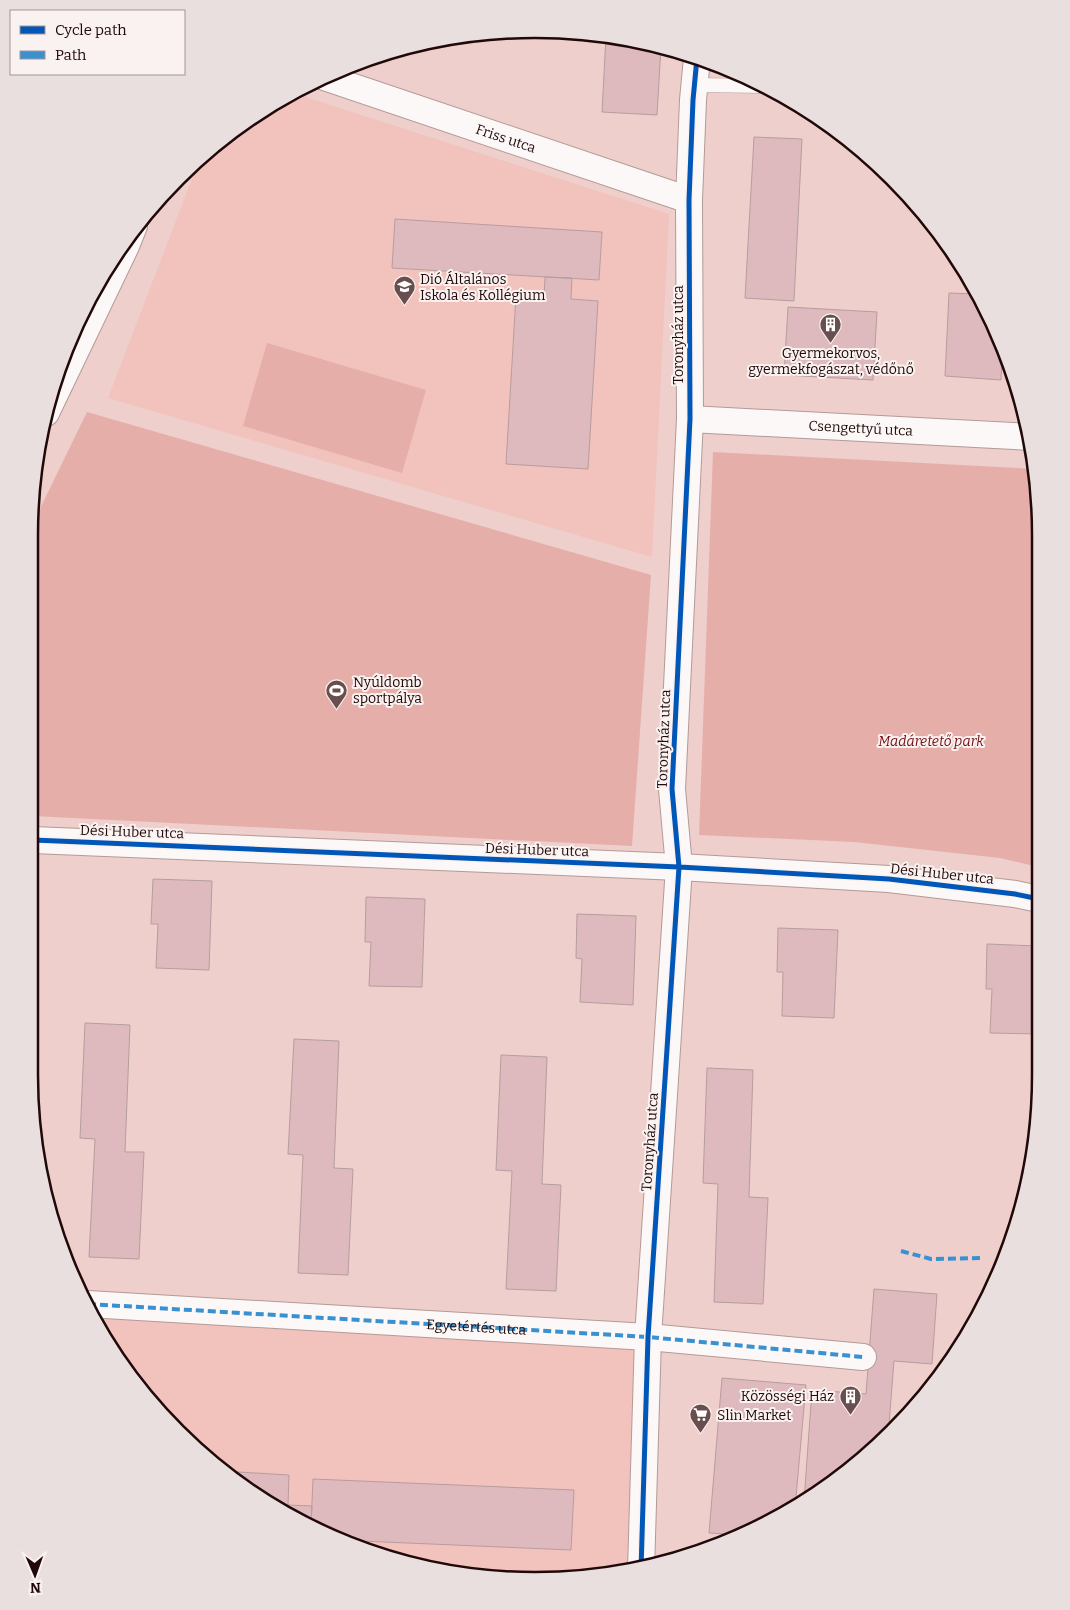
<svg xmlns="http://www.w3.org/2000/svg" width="1070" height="1610" viewBox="0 0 1070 1610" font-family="Bitter,serif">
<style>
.built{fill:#f2c2bd}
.green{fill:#e6aea9}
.building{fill:#debabe;stroke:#b79d9e}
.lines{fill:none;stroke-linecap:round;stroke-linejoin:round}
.lane-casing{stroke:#b39a97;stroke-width:15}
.street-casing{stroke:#b39a97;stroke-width:28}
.lane{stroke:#fcf8f7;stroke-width:14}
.street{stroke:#fcf8f7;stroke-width:26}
.quiet{stroke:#3a91d1;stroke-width:4;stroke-dasharray:8 4;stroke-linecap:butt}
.cycleway-casing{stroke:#faf2f1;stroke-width:8}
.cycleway{stroke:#0057b8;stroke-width:5}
.labels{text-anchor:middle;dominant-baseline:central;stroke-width:4;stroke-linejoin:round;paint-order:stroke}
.street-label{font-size:14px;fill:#200908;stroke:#faf2f1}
.poi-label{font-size:14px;fill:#200908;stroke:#faf2f1;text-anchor:start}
.park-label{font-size:14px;font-style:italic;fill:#730e13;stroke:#faf2f1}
.rim{fill:none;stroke:#200908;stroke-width:2.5}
</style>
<rect width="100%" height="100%" fill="#eecfcc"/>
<!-- built -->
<path class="built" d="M293,93L669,214L652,557L108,398L200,158L254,114Z
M92,1312L639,1343L632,1572L502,1580L404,1564L342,1543L227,1476L177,1433L114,1356Z"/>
<!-- green -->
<path class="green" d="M267,343L426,390L402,473L243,426Z
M87,412L651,575L632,846L33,816V523Z
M713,452L1035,469L1041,535L1039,867L1000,858L854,842L699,835Z"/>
<!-- building -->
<path class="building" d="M606,36L633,38L661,47L657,115L602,112Z
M754,137L802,139L794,301L745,298Z
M395,219L602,232L599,280L392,268Z
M545,277L572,278L571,299L598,301L588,469L506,464L516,296L544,297Z
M949,293L978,294L1003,342L1001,380L945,376Z
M788,307L877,312L873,380L784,375Z
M153,879L212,881L209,970L156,968L158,924H151Z
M366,897L425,899L422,987L369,986L371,942H365Z
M577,914L636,916L633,1005L580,1002L582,959L576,958Z
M778,928L838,930L834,1018L782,1016L783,972H777Z
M987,944L1038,946V1034L990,1033L992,989H986Z
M85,1023L130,1025L125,1152H144L139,1259L89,1257L95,1139L80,1138Z
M294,1039L339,1041L334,1168L353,1169L348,1275L298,1273L303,1155L288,1154Z
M501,1055L547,1057L542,1184L561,1185L556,1291L506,1289L512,1171L496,1170Z
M707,1068L753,1070L749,1197L768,1198L763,1304L714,1302L718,1184L703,1183Z
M874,1289L937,1294L932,1364L894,1361L888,1437L804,1501L812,1390L866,1394Z
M722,1378L806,1385L795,1508L788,1514L740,1535L709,1533Z
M221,1471L289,1475L288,1505L312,1506L311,1525L227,1476Z
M313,1479L574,1490L571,1550L337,1540L311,1525Z"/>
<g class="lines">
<defs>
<path id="lane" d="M695,85L764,86"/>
<g id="street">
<path id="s1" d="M324,77L689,200"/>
<path d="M46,413L126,246L134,226"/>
<path id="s2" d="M690,419L1032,437"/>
<path d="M33,840L679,867L889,879L1015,894L1039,899"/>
<path id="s3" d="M88,1304L648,1337L863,1357"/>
<path d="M641,1570L648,1337L679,867L672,789L690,419L689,200L693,100L697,58"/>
</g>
</defs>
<!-- lane casing -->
<use href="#lane" class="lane-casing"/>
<!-- street casing -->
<use href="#street" class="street-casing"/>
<!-- lane -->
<use href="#lane" class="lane"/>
<!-- street -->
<use href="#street" class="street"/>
<!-- quiet -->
<path class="quiet" d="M47,409L48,410
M901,1251L931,1259L981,1258
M999,1258H1006
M88,1304L648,1337L863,1357"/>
<defs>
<path id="cycleway" d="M33,840L679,867L889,879L1015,894L1039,899
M641,1570L648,1337L679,867L672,789L690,419L689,200L693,100L697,58"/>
</defs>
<!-- cycleway casing -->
<use href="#cycleway" class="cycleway-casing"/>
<!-- cycleway -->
<use href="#cycleway" class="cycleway"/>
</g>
<!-- icons -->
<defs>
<symbol id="school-pin" viewBox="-11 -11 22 30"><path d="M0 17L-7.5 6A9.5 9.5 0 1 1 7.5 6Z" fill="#684e4d" stroke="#faf2f1"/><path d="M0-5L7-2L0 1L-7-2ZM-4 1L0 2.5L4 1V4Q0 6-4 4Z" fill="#fff"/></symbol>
<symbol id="building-pin" viewBox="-11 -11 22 30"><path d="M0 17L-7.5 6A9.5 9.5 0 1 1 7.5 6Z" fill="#684e4d" stroke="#faf2f1"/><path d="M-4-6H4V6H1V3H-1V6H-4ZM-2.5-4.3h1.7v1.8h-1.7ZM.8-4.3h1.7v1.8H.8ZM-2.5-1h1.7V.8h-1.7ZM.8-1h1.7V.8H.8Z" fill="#fff"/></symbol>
<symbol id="stadium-pin" viewBox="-11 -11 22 30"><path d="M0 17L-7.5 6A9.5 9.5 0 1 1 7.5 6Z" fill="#684e4d" stroke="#faf2f1"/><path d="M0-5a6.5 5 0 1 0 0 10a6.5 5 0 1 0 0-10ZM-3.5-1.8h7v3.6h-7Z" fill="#fff"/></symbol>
<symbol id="supermarket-pin" viewBox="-11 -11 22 30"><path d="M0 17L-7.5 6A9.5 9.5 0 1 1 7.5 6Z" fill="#684e4d" stroke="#faf2f1"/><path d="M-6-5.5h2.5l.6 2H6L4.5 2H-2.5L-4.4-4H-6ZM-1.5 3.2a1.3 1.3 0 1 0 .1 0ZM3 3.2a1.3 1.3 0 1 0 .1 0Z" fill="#fff"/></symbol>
</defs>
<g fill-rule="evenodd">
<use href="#school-pin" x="392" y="274" width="25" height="34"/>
<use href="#building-pin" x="818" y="312" width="25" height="34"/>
<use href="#stadium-pin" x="324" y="678" width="25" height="34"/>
<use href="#building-pin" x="838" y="1384" width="25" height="34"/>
<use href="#supermarket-pin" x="688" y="1402" width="25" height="34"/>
</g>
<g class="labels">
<!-- street labels -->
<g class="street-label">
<text stroke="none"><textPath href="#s1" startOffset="192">Friss utca</textPath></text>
<text transform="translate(678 335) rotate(-90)">Toronyház utca</text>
<text stroke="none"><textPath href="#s2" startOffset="171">Csengettyű utca</textPath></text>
<text transform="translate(664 739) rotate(-88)">Toronyház utca</text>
<text transform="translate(132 832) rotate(2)">Dési Huber utca</text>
<text transform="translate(537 850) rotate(2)">Dési Huber utca</text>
<text transform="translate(942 874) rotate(6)">Dési Huber utca</text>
<text transform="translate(650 1142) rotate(-86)">Toronyház utca</text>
<text stroke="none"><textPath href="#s3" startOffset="389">Egyetértés utca</textPath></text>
</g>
<!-- poi labels -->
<g class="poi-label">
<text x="420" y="279">Dió Általános<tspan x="420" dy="16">Iskola és Kollégium</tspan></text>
<text x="831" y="353" text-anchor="middle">Gyermekorvos,<tspan x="831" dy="16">gyermekfogászat, védőnő</tspan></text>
<text x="353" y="682">Nyúldomb<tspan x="353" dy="16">sportpálya</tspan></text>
<text x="834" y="1396" text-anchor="end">Közösségi Ház</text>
<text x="717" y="1415">Slin Market</text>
</g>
<!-- park labels -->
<g class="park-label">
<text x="931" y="741">Madáretető park</text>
</g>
</g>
<!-- crop -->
<path d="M0 0H1070V1610H0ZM535 38H535A497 497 0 0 1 1032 535V1075A497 497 0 0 1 535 1572H535A497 497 0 0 1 38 1075V535A497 497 0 0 1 535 38Z" fill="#e9dfde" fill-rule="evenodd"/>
<path class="rim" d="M535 38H535A497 497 0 0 1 1032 535V1075A497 497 0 0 1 535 1572H535A497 497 0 0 1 38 1075V535A497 497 0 0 1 535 38Z"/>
<!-- legend -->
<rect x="10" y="10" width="175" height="65" fill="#faf2f1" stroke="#a39594"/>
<rect x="20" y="26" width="25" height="8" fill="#0057b8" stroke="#a39594"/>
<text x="55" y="35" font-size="15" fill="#200908">Cycle path</text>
<rect x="20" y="51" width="25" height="8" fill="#3a91d1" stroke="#a39594"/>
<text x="55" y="60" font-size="15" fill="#200908">Path</text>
<!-- north arrow -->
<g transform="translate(35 1575) rotate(178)" stroke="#faf2f1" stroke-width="4" paint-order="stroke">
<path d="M0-4L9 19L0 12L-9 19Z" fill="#200908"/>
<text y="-8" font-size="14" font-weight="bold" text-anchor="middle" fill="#200908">N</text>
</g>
</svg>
